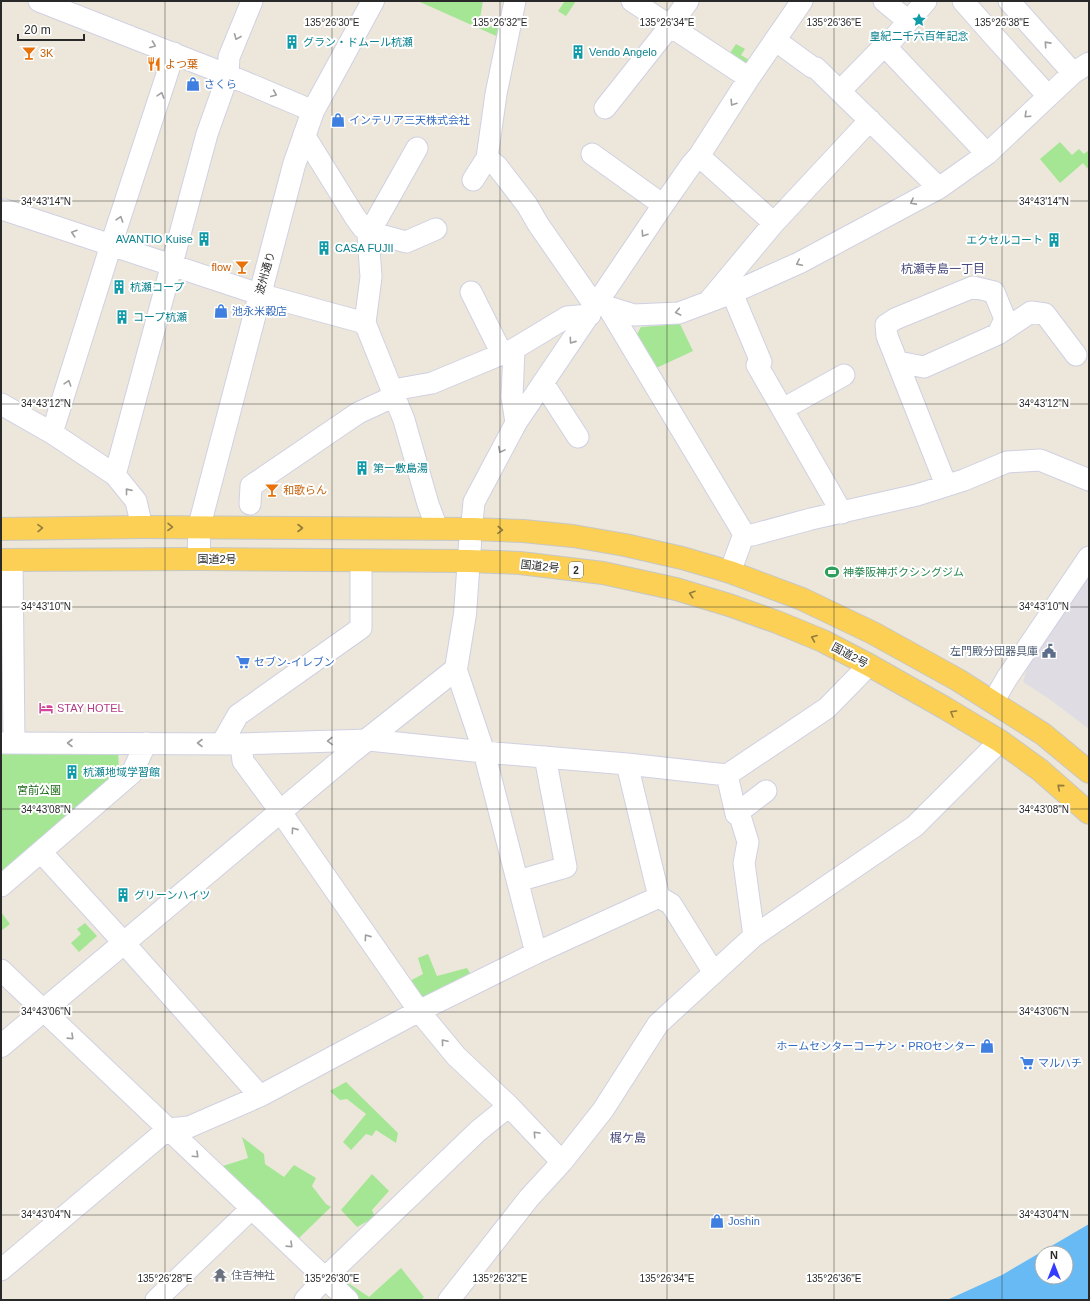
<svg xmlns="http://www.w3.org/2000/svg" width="1090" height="1301" viewBox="0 0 1090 1301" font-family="Helvetica,'Noto Sans JP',sans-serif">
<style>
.industrial{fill:#dfdce4}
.green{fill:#a4e694}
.water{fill:#68baf4;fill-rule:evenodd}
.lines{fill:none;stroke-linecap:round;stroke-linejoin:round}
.minor-casing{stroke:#d0d0e3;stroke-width:23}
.tertiary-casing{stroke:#d0d0e3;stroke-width:24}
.trunk-casing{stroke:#c7c7c7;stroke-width:24}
.minor{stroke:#fff;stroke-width:21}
.tertiary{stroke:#fff;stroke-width:22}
.trunk{stroke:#fbd054;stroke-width:22}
.oneway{stroke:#9f9f9f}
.oneway2{stroke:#927c3e}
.ticks{fill:none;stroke:#292929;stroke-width:1;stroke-opacity:0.45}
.labels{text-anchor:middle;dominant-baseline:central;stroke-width:4;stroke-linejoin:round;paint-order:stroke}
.shield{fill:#fff;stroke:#696969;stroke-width:1}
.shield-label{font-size:10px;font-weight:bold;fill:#292929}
.culture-label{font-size:11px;fill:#0d838f;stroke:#fff;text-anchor:start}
.food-label{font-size:11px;fill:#c56008;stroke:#fff;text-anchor:start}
.shop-label{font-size:11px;fill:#366cbe;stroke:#fff;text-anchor:start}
.street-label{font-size:11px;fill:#292929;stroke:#fff}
.leisure-label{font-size:11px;fill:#27864d;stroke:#fff;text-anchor:start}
.service-label{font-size:11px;fill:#4e5e75;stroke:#fff;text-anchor:end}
.hotel-label{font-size:11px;fill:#b23c85;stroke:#fff;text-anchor:start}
.park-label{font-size:11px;fill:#1b6916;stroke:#fff}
.worship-label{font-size:11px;fill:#5b616d;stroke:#fff;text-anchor:start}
.neighbourhood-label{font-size:12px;fill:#48497c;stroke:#fff}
.ticks-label{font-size:10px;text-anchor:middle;fill:#292929;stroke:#fff;stroke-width:4;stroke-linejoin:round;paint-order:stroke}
</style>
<rect width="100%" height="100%" fill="#ece7da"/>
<!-- industrial -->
<path class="industrial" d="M1089,570V729L1048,698L1023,682L1033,649Z"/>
<!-- green -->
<path class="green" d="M421,1H483L479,24L498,28L505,1L503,39L420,2Z
M565,1H576L566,16L558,11Z
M736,44L745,49L741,55L749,60L745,67L730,53Z
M1060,142L1072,155L1079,149L1084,154L1089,150V170L1083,163L1060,183L1040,159Z
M680,324L693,351L652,370L635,338L641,327Z
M118,751L119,772L1,874V752Z
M1,912L10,924L1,931Z
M85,923L97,936L79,952L71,943L81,934L77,929Z
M428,954L437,976L467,968L473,978L433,994L423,997L408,982L423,974L418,958Z
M346,1082L398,1133L396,1143L376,1130L372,1136L366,1134L351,1150L343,1142L366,1114L347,1099L340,1100L330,1091Z
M242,1137L264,1154L265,1164L284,1177L294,1165L316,1178L312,1186L326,1204L331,1207L299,1238L223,1166L248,1158Z
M372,1174L389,1191L372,1210L375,1217L357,1227L341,1210Z
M401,1268L424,1297L421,1300H357L341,1285L344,1280L369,1297Z"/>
<!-- water -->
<path class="water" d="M1089,1224V1300H947L1002,1275ZM1042,1253H1066V1277H1042Z"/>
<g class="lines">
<defs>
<path id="minor" d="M39,1L228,75L313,111
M515,1L496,94L487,158L497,166L527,205L538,224L595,306
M632,1L749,78
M884,1L908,21
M926,1L886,47L987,154
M963,1L992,34L1048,96
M1009,1L1073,73
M775,40L812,67L816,68L939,188
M840,91L882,48L886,47
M605,108L670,26L688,1
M304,135L355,217L363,228L370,232L406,242L436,229
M592,154L663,205
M699,156L774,223
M473,180L487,158
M5,210L259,294L365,323L404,420L428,504L437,528
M471,292L502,354
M732,293L761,362L757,365L842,513
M600,300L608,307L634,315L679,313L732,293L799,263L939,188L987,154L1073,73L1089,63
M708,302L774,223L870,120
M608,307L744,534L730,572
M365,323L371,277L368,235L417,148
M998,334L1031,312L1045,314L1076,355
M514,349L512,397L516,423
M898,362L924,367L998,334L1005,319L994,292L973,287L895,319L886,325L887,336L946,485
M543,383L578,437
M393,390L432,383L514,349L567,317L590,315
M1,404L52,433L115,475L136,501L142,527
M783,409L844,375
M52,433L111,245L174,53
M115,475L207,134L228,75L229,57L252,1
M250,504L251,486L358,413L395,396
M744,534L752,535L811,519L917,495L964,480L1007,462L1040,460L1089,480
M470,544L474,502L516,423L663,205L691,165L699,156L749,78L802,1
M12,560L14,742
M456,669L484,752L536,953
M993,702L1007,678L1089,557
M1,743L241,744L369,740L484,752L627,764L727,775L827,708L869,665
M222,743L238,715L361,628V561
M241,744L243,761L280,811L419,1011L456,1056L509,1106L562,1162
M627,764L659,897L671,904L714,973
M727,775L736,814L740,816L748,842L744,863L754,936
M736,814L766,791
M41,852L124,943L260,1096
M518,881L566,867L545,757
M1,886L132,773L146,743
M1,970L348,1300
M1,1270L168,1129L189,1127L260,1096L419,1011L536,953L659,897
M156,1300L252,1208
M305,1300L325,1278L478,1131L509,1106
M449,1300L529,1198L562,1162L603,1110L658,1024L754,936L915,826L1000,741"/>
<path id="tertiary" d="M199,559V527L294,165L313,111L373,1
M1,1046L349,754L456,669L465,614L470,544"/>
<path id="trunk" d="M1,529L142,527L472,529L523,531L573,536L625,545L682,558L730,572L802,599L873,633L958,680L1043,734L1089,772
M1,560L199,559L468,561L520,563L603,573L676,589L729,605L777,622L823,641L869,665L945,708L1000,741L1040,770L1089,813"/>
</defs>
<!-- minor casing -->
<use href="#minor" class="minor-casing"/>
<!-- tertiary casing -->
<use href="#tertiary" class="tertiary-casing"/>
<!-- trunk casing -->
<use href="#trunk" class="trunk-casing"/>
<!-- minor -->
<use href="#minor" class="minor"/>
<!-- tertiary -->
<use href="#tertiary" class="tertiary"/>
<!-- trunk -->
<use href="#trunk" class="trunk"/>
</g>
<!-- one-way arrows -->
<defs><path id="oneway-chevron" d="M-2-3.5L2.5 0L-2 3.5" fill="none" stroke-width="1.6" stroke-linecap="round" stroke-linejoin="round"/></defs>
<g class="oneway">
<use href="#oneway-chevron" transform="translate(237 37) rotate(112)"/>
<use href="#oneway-chevron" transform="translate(1047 44) rotate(-132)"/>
<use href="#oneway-chevron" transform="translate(153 45) rotate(21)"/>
<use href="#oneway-chevron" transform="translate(274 94) rotate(23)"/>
<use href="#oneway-chevron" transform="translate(161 95) rotate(-72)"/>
<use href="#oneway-chevron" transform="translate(733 103) rotate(123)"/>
<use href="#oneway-chevron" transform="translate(1027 115) rotate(137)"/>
<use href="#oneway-chevron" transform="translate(913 202) rotate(152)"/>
<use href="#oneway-chevron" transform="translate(120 219) rotate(-72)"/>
<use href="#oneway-chevron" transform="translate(74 233) rotate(-162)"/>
<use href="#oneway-chevron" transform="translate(644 234) rotate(124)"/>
<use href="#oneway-chevron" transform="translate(799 263) rotate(154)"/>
<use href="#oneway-chevron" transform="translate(678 312) rotate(169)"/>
<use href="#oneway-chevron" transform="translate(572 341) rotate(125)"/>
<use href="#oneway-chevron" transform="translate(68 383) rotate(-72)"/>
<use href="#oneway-chevron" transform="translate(501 450) rotate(118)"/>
<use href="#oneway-chevron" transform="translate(128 491) rotate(-129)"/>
<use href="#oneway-chevron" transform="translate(330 741) rotate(178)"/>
<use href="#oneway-chevron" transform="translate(70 743) rotate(-180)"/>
<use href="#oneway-chevron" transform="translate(200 743) rotate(180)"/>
<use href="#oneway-chevron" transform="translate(294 830) rotate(-125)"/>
<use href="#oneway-chevron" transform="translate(367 937) rotate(-125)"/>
<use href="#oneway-chevron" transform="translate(71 1037) rotate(44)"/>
<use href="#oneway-chevron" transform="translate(444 1042) rotate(-130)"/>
<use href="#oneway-chevron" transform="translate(536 1134) rotate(-133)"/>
<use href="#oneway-chevron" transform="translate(196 1155) rotate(43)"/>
<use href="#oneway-chevron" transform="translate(290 1245) rotate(44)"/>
</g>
<g class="oneway2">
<use href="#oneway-chevron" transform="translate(170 527) rotate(1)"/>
<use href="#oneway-chevron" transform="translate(40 528) rotate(-1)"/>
<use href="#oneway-chevron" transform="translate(300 528)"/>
<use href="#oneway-chevron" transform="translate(500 530) rotate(3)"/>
<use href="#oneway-chevron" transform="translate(692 594) rotate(-163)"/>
<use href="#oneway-chevron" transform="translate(814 638) rotate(-158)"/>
<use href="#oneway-chevron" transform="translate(953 713) rotate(-149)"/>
<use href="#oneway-chevron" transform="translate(1060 787) rotate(-139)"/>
</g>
<!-- ticks -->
<path class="ticks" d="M165,1V1300M332,1V1300M500,1V1300M667,1V1300M834,1V1300M1002,1V1300M1,201H1089M1,404H1089M1,607H1089M1,809H1089M1,1012H1089M1,1215H1089"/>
<!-- icons -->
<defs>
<symbol id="sight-bare" viewBox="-9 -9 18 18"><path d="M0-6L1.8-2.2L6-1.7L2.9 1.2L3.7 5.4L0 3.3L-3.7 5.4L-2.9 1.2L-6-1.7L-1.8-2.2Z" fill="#0f9aa8" stroke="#fff" stroke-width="2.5" paint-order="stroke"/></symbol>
<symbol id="building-bare" viewBox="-9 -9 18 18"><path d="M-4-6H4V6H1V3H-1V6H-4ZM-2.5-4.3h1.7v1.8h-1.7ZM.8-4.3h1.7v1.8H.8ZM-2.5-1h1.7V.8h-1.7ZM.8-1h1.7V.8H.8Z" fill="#0f9aa8" stroke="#fff" stroke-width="2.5" paint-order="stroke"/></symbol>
<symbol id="bar-bare" viewBox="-9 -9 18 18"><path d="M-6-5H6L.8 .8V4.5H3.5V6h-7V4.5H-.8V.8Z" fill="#e8710a" stroke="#fff" stroke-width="2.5" paint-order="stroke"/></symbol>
<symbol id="restaurant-bare" viewBox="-9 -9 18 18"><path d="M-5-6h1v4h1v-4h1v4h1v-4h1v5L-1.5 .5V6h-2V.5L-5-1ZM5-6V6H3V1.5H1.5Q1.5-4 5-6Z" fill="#e8710a" stroke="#fff" stroke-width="2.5" paint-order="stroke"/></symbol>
<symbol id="shop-bare" viewBox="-9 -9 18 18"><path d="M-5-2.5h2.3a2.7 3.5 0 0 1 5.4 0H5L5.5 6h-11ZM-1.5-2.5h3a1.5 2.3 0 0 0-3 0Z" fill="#3f7fe0" stroke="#fff" stroke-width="2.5" paint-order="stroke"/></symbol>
<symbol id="stadium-bare" viewBox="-9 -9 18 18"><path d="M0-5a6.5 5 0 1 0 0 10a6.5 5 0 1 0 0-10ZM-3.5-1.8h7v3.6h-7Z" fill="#2e9e5b" stroke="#fff" stroke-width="2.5" paint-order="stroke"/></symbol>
<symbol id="civic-bare" viewBox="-9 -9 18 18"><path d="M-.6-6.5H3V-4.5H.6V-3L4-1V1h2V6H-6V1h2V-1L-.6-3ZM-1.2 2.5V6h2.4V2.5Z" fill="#5c6f8a" stroke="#fff" stroke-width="2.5" paint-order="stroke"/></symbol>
<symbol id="supermarket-bare" viewBox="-9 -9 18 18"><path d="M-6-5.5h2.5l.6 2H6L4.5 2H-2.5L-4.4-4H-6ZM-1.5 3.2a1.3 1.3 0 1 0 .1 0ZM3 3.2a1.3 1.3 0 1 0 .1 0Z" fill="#3f7fe0" stroke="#fff" stroke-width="2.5" paint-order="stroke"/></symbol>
<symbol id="hotel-bare" viewBox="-9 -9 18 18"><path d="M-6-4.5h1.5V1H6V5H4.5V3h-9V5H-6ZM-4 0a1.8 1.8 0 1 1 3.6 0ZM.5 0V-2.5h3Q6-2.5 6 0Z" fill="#d1479c" stroke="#fff" stroke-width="2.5" paint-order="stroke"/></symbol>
<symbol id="temple-bare" viewBox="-9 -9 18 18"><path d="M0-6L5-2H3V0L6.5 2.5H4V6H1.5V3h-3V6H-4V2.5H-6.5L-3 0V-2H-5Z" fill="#6b7280" stroke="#fff" stroke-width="2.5" paint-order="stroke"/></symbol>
</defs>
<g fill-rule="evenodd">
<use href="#sight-bare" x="909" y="10" width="20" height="20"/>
<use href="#building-bare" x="282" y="32" width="20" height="20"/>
<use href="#building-bare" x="568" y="42" width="20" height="20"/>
<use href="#bar-bare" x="19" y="43" width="20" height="20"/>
<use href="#restaurant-bare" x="144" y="54" width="20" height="20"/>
<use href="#shop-bare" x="183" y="74" width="20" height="20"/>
<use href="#shop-bare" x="328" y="110" width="20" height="20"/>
<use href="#building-bare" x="194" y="229" width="20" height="20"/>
<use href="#building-bare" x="1044" y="230" width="20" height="20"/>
<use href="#building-bare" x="314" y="238" width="20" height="20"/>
<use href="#bar-bare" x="232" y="257" width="20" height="20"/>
<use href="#building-bare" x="109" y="277" width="20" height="20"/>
<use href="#shop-bare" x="211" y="301" width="20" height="20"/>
<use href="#building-bare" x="112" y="307" width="20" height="20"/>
<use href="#building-bare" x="352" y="458" width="20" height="20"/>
<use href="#bar-bare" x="262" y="480" width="20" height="20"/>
<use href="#stadium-bare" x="822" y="562" width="20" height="20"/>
<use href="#civic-bare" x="1039" y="641" width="20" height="20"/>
<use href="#supermarket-bare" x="233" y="652" width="20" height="20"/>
<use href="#hotel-bare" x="36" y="698" width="20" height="20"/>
<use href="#building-bare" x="62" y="762" width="20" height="20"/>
<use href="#building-bare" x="113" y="885" width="20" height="20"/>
<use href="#shop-bare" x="977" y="1036" width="20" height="20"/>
<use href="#supermarket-bare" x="1017" y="1053" width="20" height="20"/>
<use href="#shop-bare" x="707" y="1211" width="20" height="20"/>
<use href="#temple-bare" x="210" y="1265" width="20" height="20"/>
</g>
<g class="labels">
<!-- shield labels -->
<rect class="shield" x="569" y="562" width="14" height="16" rx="3"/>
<g class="shield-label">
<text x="576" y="570">2</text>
</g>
<!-- culture labels -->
<g class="culture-label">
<text x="919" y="36" text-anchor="middle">皇紀二千六百年記念</text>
<text x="303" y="42">グラン・ドムール杭瀬</text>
<text x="589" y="52">Vendo Angelo</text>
<text x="193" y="239" text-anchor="end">AVANTIO Kuise</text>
<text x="1043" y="240" text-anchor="end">エクセルコート</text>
<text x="335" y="248">CASA FUJII</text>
<text x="130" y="287">杭瀬コープ</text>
<text x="133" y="317">コープ杭瀬</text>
<text x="373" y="468">第一敷島湯</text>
<text x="83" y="772">杭瀬地域学習館</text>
<text x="134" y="895">グリーンハイツ</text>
</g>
<!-- food labels -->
<g class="food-label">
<text x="40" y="53">3K</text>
<text x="165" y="64">よつ葉</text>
<text x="231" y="267" text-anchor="end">flow</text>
<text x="283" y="490">和歌らん</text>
</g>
<!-- shop labels -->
<g class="shop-label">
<text x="204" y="84">さくら</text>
<text x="349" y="120">インテリア三天株式会社</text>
<text x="232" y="311">池永米穀店</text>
<text x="254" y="662">セブン-イレブン</text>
<text x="976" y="1046" text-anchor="end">ホームセンターコーナン・PROセンター</text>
<text x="1038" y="1063">マルハチ</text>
<text x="728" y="1221">Joshin</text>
</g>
<!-- street labels -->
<g class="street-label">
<text transform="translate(265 273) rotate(-74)">波州通り</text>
<text x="217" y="559">国道2号</text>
<text transform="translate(540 566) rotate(6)">国道2号</text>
<text transform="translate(850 655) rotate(28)">国道2号</text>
</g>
<!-- leisure labels -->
<g class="leisure-label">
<text x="843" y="572">神拳阪神ボクシングジム</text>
</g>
<!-- service labels -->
<g class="service-label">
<text x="1038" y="651">左門殿分団器具庫</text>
</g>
<!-- hotel labels -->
<g class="hotel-label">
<text x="57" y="708">STAY HOTEL</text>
</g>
<!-- park labels -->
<g class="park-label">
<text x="39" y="790">宮前公園</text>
</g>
<!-- worship labels -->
<g class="worship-label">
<text x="231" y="1275">住吉神社</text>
</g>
<!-- neighbourhood labels -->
<g class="neighbourhood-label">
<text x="943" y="269">杭瀬寺島一丁目</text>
<text x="628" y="1138">梶ケ島</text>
</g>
</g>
<g class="ticks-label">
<text x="332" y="26">135°26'30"E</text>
<text x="500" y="26">135°26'32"E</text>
<text x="667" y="26">135°26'34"E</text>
<text x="834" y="26">135°26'36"E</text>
<text x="1002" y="26">135°26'38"E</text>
<text x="46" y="205">34°43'14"N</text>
<text x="1044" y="205">34°43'14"N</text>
<text x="46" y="407">34°43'12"N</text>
<text x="1044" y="407">34°43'12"N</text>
<text x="46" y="610">34°43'10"N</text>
<text x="1044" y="610">34°43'10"N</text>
<text x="46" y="813">34°43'08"N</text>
<text x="1044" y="813">34°43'08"N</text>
<text x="46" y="1015">34°43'06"N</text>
<text x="1044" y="1015">34°43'06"N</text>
<text x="46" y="1218">34°43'04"N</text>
<text x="1044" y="1218">34°43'04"N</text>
<text x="165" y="1282">135°26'28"E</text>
<text x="332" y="1282">135°26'30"E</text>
<text x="500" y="1282">135°26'32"E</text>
<text x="667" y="1282">135°26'34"E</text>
<text x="834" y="1282">135°26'36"E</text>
</g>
<!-- border -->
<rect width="1090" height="1301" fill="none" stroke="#292929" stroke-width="4"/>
<!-- north arrow -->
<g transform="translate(1054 1265)"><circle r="19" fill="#ffffff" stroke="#a9a9a9"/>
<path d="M0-3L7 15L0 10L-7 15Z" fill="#353cff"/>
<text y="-6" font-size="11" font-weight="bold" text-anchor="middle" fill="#292929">N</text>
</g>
<!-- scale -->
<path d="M18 34v6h66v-6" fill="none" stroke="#292929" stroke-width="2"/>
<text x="24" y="34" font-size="12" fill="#292929" stroke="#ffffff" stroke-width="3" paint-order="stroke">20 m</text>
</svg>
